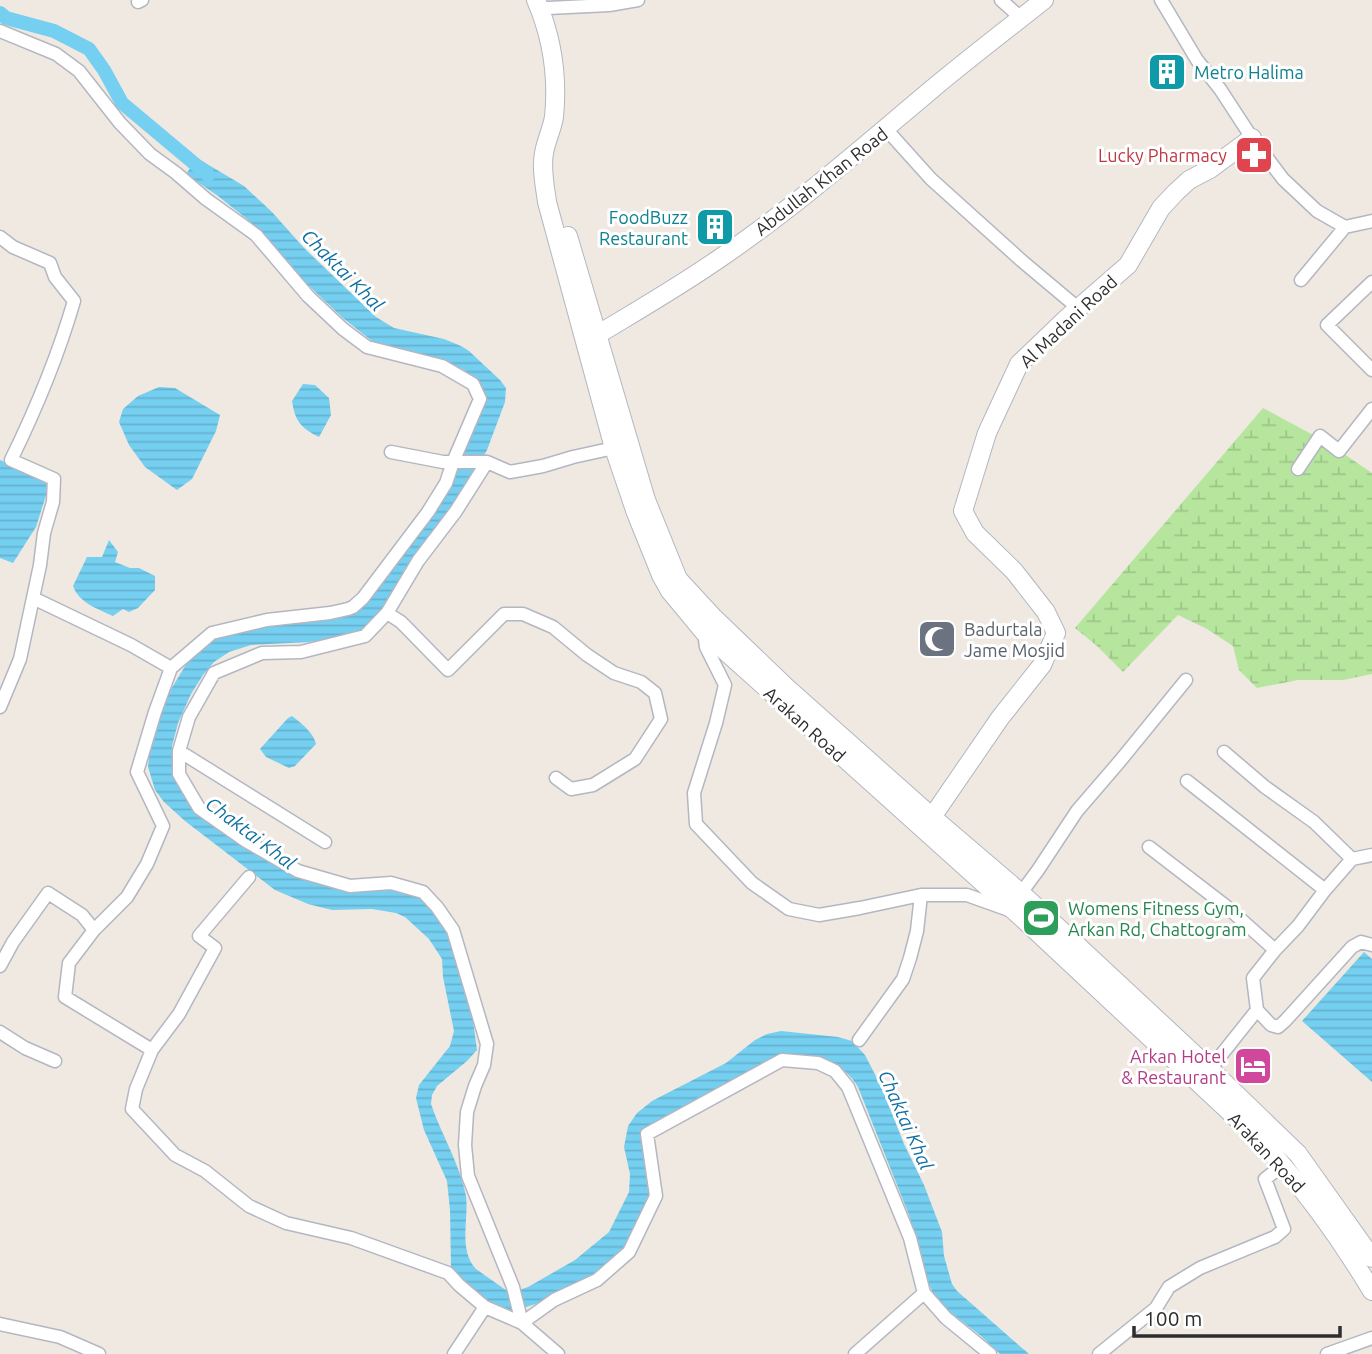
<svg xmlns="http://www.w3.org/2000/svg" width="1372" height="1354" viewBox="0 0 1372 1354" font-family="Ubuntu,sans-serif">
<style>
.wetland{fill:url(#wetland-marsh)}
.water{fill:url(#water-rules)}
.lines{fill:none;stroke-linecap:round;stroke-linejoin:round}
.canal{stroke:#75cff0;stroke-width:14}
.street-casing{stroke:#b4b7c1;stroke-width:15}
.secondary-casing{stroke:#b4b7c1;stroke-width:20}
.street{stroke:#fff;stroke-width:12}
.secondary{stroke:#fff;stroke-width:18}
.labels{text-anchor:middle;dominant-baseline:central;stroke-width:6;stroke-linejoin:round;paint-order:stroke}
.culture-label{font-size:18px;fill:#0d838f;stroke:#fff;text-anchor:start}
.health-label{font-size:18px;fill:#be3a42;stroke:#fff;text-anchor:end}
.street-label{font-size:18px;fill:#2e2e2e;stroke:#fff}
.worship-label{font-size:18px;fill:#5b616d;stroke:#fff;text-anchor:start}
.leisure-label{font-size:18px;fill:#27864d;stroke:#fff;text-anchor:start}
.hotel-label{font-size:18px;fill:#b23c85;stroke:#fff;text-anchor:end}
.water-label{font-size:19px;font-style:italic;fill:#0d6fa3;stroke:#fff}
</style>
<defs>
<pattern id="wetland-marsh" width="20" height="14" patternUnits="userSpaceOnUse" patternTransform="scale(1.75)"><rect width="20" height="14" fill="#b6e59e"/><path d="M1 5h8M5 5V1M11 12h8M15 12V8" fill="none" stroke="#9dc588"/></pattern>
<pattern id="water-rules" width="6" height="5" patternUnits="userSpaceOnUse" patternTransform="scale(1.75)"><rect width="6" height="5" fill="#75cff0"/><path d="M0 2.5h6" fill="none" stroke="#66b2ce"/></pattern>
</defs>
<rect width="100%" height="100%" fill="#efe9e1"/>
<!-- wetland -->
<path class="wetland" d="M1263,408L1328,443L1372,473V674L1343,680H1298L1257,688L1239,670L1233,646L1207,629L1178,615L1123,672L1097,646L1075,628Z"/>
<!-- water -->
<path class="water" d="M197,158L244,186L272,212L304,248L376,317L394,328L444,339L461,346L469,351L500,380L506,388L505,402L487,450L472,478L380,614L363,632L346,637L309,642L251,645L229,652L214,662L203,675L191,694L178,723L172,746V765L187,796L309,880L343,891L387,887L421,897L442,922L449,936L473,1021L477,1050L467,1061L437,1086L432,1095L431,1104C441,1134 460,1164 466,1196C469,1219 458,1250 476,1269L510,1293L528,1287L575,1260L609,1232L629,1192L630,1174L624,1147L628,1126L637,1113L652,1101L726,1063L755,1040L767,1034L781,1031L838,1037L852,1041L865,1055L881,1086L904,1144L924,1185L942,1232L944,1256L952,1284L957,1291L1029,1354H1000L981,1336L937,1302L929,1284L909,1215L858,1087C839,1054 800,1052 767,1061L648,1130L651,1196L624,1250L599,1272L539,1303L513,1311L477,1297L451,1268L450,1210L447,1181L424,1130L416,1098L419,1085L450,1046L454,1031L443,977L442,959L429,939L405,917L396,913L372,909L332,910L308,904L275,890L185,821L164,802L155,790L148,767L149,757L165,699L187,663L202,646L221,634L348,612L456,472L478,412L483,394L480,384L464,370L442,360L377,345L343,318L291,269L247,219L218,196L186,174Z
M303,384L315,385L329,398L331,415L319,437C301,428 295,421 292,401Z
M159,387L175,388L220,415L216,431L192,479L177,490L145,467L129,445L119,422L123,409L138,396Z
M0,460L40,478L49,486L36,527L13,563L0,558Z
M109,540L118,552L115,562L130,568H139L155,576V590L138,608L129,612L123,609L113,616C98,609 79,603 73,586L87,557H102Z
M292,716C301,723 314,733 316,744L295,766L289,768L266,757L260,749L288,718Z
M1364,952L1372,959V1082L1302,1021Z"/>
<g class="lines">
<!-- canal -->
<path class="canal" d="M0,13L6,18L54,31L89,49L104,70L122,103L208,175"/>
<defs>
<path id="street" d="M1001,0L1021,18
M1161,0L1197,60L1220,89L1252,138L1283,179L1317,211L1345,227L1372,221
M138,2L142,0
M548,8L609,5L638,0
M0,31L56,54L79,71L120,123L150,154L176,173L206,199L256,235L308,296L343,329L367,347L442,366L473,384L480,399L453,462L446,483L428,512L363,598L353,607L348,609L330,613L267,620L212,633L171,668L155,712L137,772L163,826L147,864L127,897L94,930L69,963L65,997L152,1050
M886,129L931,179L1022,261L1078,308
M0,237L13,247L50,263L55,277L74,301C58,356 36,409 11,460L54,479L53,502L44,533L40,565L20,659L0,707
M1301,280L1345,227
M1372,282L1327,325L1372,370
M391,452L443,462H487L510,472L543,466L573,457L614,448
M1298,469L1320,436L1339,451L1372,409
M33,598L131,645L171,668
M387,613L418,561L456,511L487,462
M704,632L706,647L725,685L716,723L694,793L696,824L752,883L789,909L819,915L860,908L921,895H967L1009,910
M179,751L325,842
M1224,752L1265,787L1314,822L1352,859L1325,890
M1187,781L1325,890L1298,926L1275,950
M1149,847L1227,907L1275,950L1253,978L1257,1010L1210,1069
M1352,859L1372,855
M249,877L199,936L215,948L179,1014L152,1050L136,1089L132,1109L175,1155L205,1171L249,1206L286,1223L351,1238L448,1273L459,1285L485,1307L522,1323L558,1354
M1021,893L1038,870L1077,811L1120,761L1186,680
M0,966L13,942L48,893L82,915L94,930
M1257,1010L1271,1025L1278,1027L1285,1021L1352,947L1361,942L1372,945
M0,1032L25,1048L55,1061
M859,1040L903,979L910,958L917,931L921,895
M522,1323L513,1287L468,1176L465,1145L467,1112L475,1086L484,1065L487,1044L453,930L437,907L423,892L391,883L350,886L298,871L246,841L199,808L179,774V751L189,717L214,673L262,653L301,652L365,636L387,613L401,622L448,670L504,614H523L553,627L587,655L614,673L641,682L655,693L661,719L635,759L593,785L571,789L556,778
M522,1323L554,1300L597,1280L629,1252L656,1196L647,1134L782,1060L818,1063L835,1071L848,1087L910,1238L924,1293L946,1318L990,1354
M0,1324L60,1337L99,1354
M454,1354L485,1307
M855,1354L924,1293
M1099,1354L1156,1308L1169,1287L1200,1268L1275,1237L1284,1229L1265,1179L1283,1165
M1327,1354L1372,1338"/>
<path id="secondary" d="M536,0C552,37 558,77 554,117C552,129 546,141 544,153C541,169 545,186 547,202L614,448L636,513L661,575L670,591L704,632L1020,916L1262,1142C1304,1188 1340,1238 1372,1291
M568,236L646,500L678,579L714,618L787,688L932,817L1021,893L1210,1069L1298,1154L1372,1258
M587,341C633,313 679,287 723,256C796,206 863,147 931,90C968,59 1006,30 1044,0
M932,817L1000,718L1042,665L1056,633L1046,612L1014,571L975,533L963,511L987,433L1019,364L1067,318L1128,265L1161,208L1176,192L1189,180L1210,169L1252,138"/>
</defs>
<!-- street casing -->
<use href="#street" class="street-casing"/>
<!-- secondary casing -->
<use href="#secondary" class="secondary-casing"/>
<!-- street -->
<use href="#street" class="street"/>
<!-- secondary -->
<use href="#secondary" class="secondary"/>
</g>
<!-- icons -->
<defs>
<symbol id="building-square" viewBox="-11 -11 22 22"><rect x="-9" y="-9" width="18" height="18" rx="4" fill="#0f9aa8" stroke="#fff"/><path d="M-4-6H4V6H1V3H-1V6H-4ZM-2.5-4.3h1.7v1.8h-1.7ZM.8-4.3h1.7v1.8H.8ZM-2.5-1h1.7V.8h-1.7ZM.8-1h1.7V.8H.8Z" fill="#fff"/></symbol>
<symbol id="pharmacy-square" viewBox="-11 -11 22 22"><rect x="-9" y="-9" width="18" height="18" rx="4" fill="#e0444e" stroke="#fff"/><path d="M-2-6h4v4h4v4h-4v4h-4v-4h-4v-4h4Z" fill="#fff"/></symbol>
<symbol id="mosque-square" viewBox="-11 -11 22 22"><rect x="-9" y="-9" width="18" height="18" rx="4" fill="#6b7280" stroke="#fff"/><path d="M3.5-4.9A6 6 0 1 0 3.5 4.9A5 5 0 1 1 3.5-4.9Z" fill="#fff"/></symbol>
<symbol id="stadium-square" viewBox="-11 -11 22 22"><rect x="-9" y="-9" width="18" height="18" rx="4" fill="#2e9e5b" stroke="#fff"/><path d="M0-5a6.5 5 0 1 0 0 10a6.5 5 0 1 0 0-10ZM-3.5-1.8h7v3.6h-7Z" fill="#fff"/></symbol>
<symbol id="hotel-square" viewBox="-11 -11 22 22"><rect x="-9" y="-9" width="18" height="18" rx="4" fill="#d1479c" stroke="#fff"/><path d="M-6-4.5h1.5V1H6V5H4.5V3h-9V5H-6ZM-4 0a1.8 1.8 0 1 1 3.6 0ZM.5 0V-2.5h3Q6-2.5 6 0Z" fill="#fff"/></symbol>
</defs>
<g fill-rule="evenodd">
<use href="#building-square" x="1145" y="50" width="44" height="44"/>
<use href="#pharmacy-square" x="1232" y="133" width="44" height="44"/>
<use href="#building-square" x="693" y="205" width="44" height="44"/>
<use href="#mosque-square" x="915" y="617" width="44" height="44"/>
<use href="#stadium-square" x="1019" y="896" width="44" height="44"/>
<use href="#hotel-square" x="1231" y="1044" width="44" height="44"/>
</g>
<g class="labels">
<!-- culture labels -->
<g class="culture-label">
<text x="1194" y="72">Metro Halima</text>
<text x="688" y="217" text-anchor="end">FoodBuzz<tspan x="688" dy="21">Restaurant</tspan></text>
</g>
<!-- health labels -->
<g class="health-label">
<text x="1227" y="155">Lucky Pharmacy</text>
</g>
<!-- street labels -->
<g class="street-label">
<text transform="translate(821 181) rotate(-38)">Abdullah Khan Road</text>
<text transform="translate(1068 321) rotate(-43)">Al Madani Road</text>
<text transform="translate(805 724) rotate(42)">Arakan Road</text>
<text transform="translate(1267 1152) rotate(47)">Arakan Road</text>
</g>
<!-- worship labels -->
<g class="worship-label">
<text x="964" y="629">Badurtala<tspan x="964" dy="21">Jame Mosjid</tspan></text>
</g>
<!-- leisure labels -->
<g class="leisure-label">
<text x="1068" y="908">Womens Fitness Gym,<tspan x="1068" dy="21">Arkan Rd, Chattogram</tspan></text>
</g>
<!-- hotel labels -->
<g class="hotel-label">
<text x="1226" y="1056">Arkan Hotel<tspan x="1226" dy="21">&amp; Restaurant</tspan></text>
</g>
<!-- water labels -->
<g class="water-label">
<text transform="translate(343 270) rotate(45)">Chaktai Khal</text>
<text transform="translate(251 833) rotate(37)">Chaktai Khal</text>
<text transform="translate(906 1120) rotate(66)">Chaktai Khal</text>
</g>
</g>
<!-- scale -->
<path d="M1134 1326v10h206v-10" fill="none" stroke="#2e2e2e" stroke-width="3.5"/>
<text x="1144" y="1326" font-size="21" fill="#2e2e2e" stroke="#ffffff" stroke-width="5" paint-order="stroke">100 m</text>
</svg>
